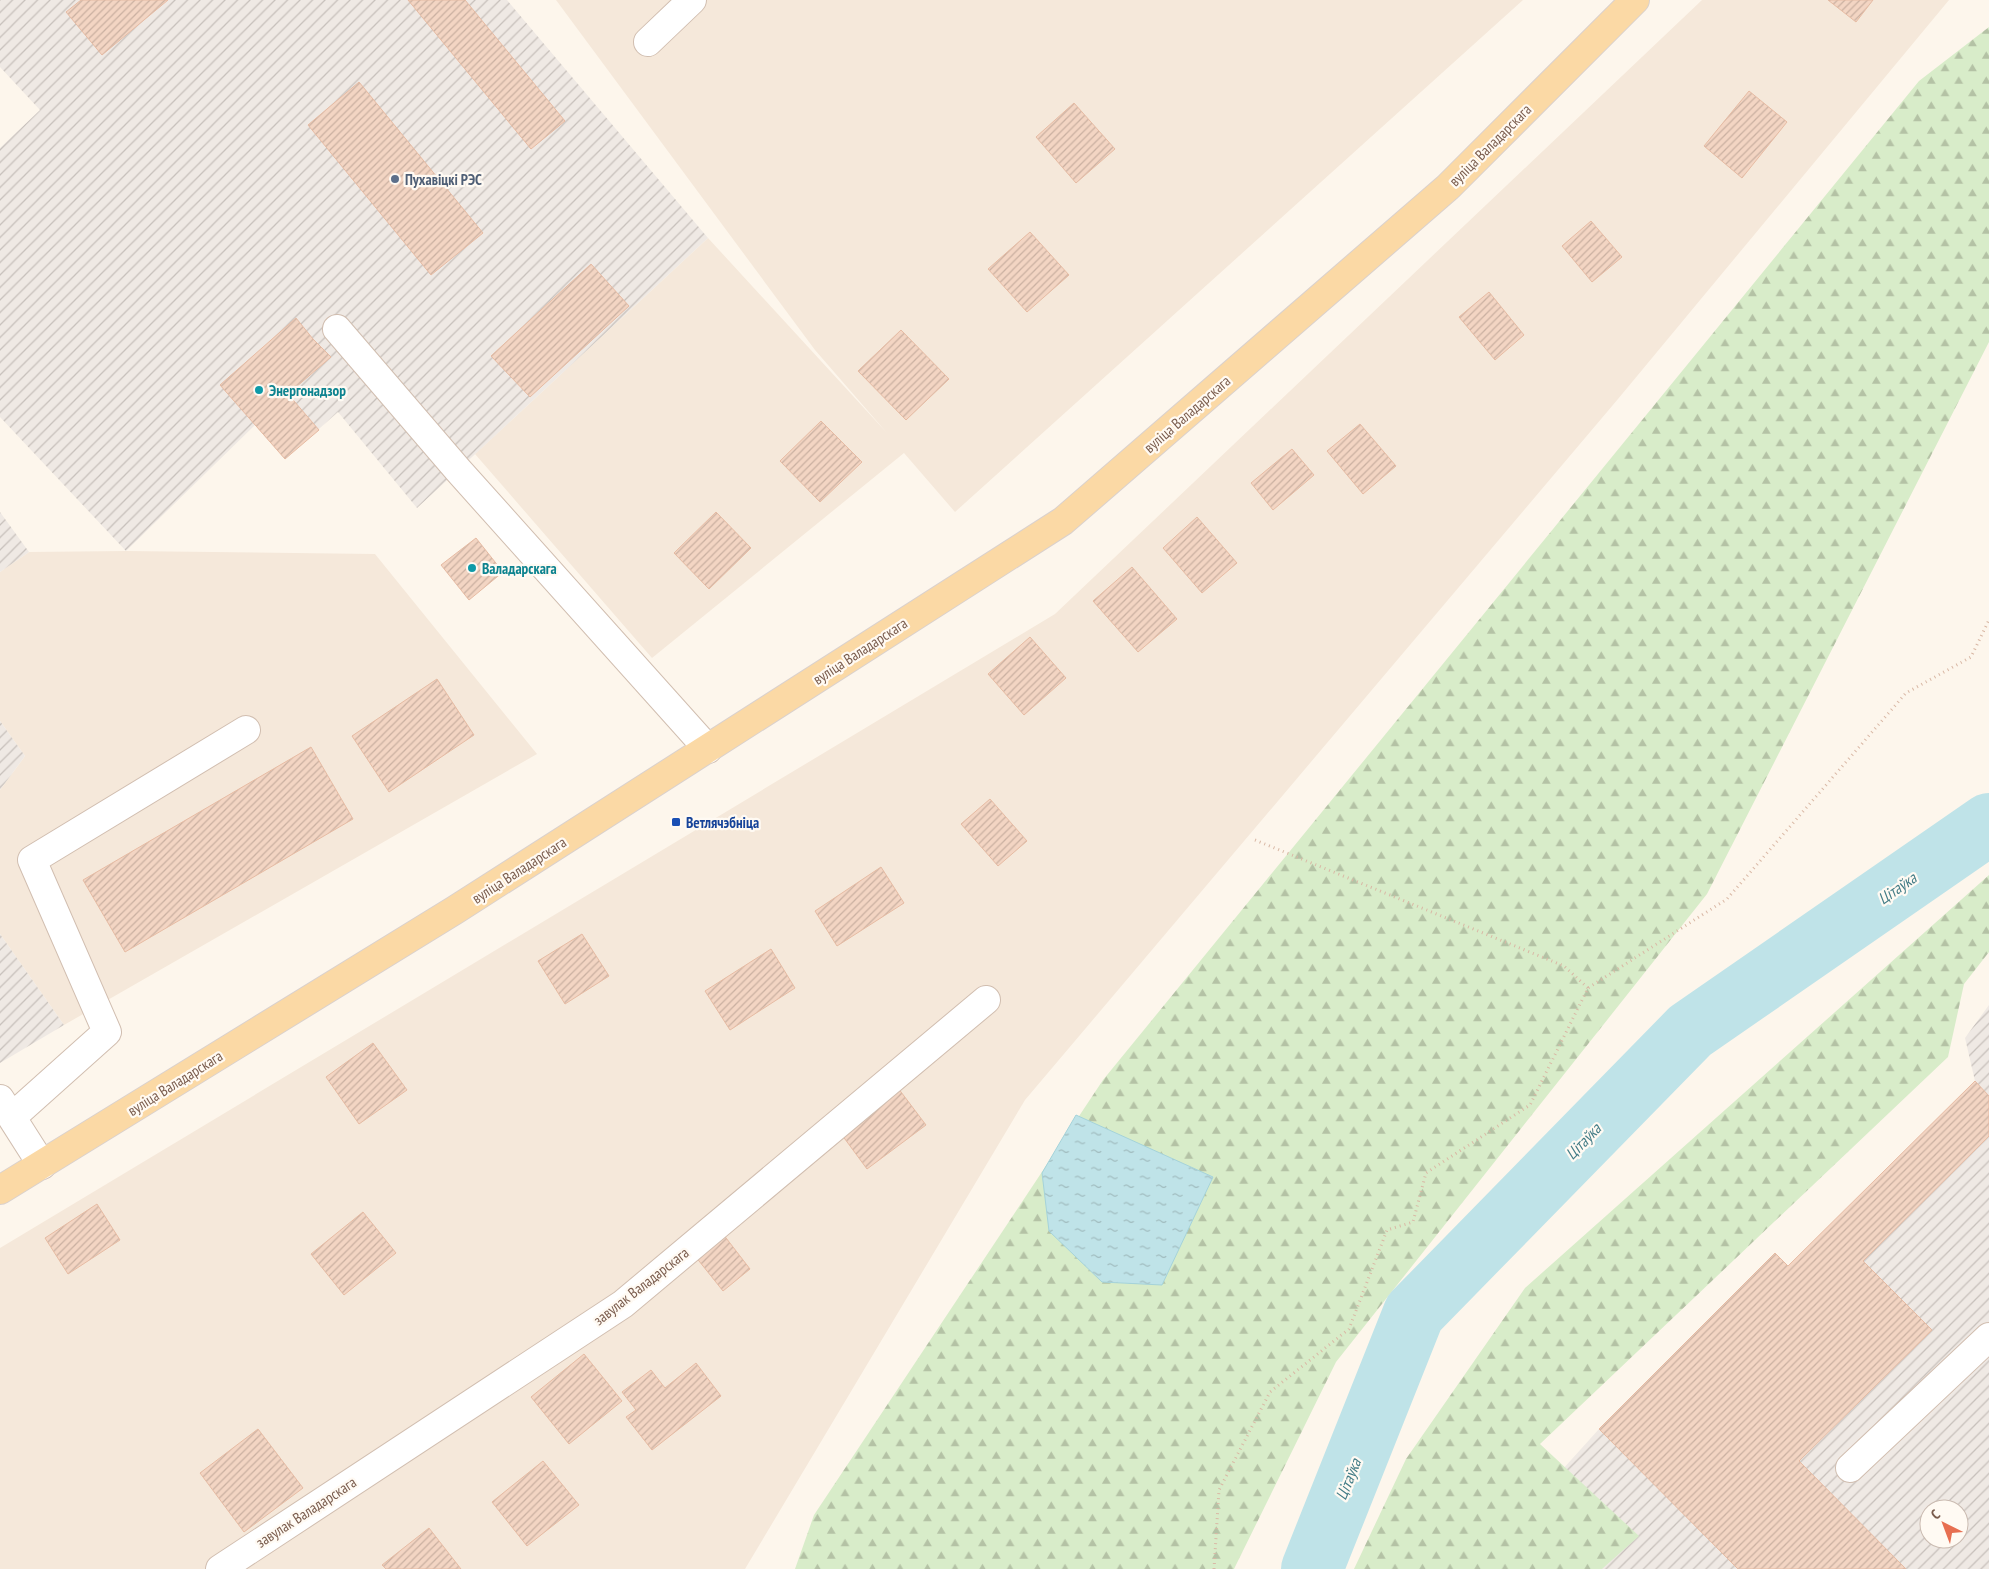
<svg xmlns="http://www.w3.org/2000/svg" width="1989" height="1569" viewBox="0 0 1989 1569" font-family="'PT Sans Narrow',sans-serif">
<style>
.residential{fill:#f5e8da}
.industrial{fill:url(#industrial-furrows);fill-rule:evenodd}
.forest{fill:url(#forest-firs)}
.water{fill:url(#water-ripples);stroke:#a5d3da}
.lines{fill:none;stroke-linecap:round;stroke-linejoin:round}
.river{stroke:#bfe3e8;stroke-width:62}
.building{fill:url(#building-hatch);stroke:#e6bba3}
.minor-casing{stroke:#d1beb0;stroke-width:30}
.major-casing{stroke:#dad1cd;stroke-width:30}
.path{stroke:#d9b8a5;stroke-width:3;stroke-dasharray:1 4;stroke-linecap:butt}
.minor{stroke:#fff;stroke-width:28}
.major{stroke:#fbd9a5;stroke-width:28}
.service-dot{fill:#5c6f8a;stroke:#fffaf3;stroke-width:2}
.culture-dot{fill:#0f9aa8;stroke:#fffaf3;stroke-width:2}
.transit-dot{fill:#1a4fb4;stroke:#fffaf3;stroke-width:2}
.labels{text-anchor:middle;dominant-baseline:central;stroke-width:4.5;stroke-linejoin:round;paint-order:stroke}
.street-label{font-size:15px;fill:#7a5c4d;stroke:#fffaf3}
.service-label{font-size:15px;font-weight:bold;fill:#4e5e75;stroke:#fffaf3;text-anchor:start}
.culture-label{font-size:15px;font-weight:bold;fill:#0d838f;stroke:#fffaf3;text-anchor:start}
.transit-label{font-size:15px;font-weight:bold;fill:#164399;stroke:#fffaf3;text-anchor:start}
.water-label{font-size:16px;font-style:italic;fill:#437c86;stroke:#fffaf3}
</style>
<defs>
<pattern id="industrial-furrows" width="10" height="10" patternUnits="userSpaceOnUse" patternTransform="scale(1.25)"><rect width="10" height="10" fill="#efe9e4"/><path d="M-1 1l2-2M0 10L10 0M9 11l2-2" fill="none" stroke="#c7c0bb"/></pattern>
<pattern id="forest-firs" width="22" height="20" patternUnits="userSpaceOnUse" patternTransform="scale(1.25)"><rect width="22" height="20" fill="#d8ecc9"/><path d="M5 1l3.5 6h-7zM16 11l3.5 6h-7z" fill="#b4c2a5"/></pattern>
<pattern id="water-ripples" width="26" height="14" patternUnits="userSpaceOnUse" patternTransform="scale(1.25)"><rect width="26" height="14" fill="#bfe3e8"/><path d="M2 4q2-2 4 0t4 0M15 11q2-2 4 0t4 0" fill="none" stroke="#a0bbbe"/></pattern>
<pattern id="building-hatch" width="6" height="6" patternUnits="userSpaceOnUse" patternTransform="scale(1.25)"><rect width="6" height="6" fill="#f3d5c3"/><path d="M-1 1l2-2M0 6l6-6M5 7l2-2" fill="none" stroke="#cab0a1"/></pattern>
</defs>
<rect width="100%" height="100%" fill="#fdf6ec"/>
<!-- residential -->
<path class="residential" d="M556,0H1523L955,512L904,453L652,658L475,454L708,238L887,433L815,350Z
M1702,0H1949L1618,399L1025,1100L745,1569H0V1248L1055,614Z
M126,551L375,554L537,754L64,1025L0,934V790L25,756L0,721V572L29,552Z"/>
<!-- industrial -->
<path class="industrial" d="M0,0H507L708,238L417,508L338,412L285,459L255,425L126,551L0,417V148L40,110L0,67Z
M0,512L29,552L0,572Z
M0,721L25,756L0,790Z
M0,934L64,1025L0,1063Z
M1989,1005V1569H1473L1599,1429L1775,1253L1788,1266L1975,1081L1965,1038ZM1929,1509H1959V1539H1929Z"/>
<!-- forest -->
<path class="forest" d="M1989,27V342L1707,894L1336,1362L1234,1569H795L814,1515L1103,1080L1919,81Z
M1989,875V952L1964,984L1948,1057L1540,1444L1639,1536L1602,1569H1354L1406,1459L1525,1288Z"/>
<!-- water -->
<path class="water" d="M1076,1115L1213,1177L1162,1285L1102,1282L1049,1231L1042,1173Z"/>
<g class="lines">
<!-- river -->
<path class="river" d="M1312,1569L1414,1313L1690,1031L1989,824"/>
</g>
<!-- building -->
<path class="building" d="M81,0H168L102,55L66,12Z
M408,0H465L565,121L531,149Z
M1828,0H1873L1856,22Z
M359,82L483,233L431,275L308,125Z
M1749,91L1787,122L1742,178L1704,146Z
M1074,103L1115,149L1076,183L1036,137Z
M1591,221L1622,257L1592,282L1562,246Z
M1030,232L1069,275L1027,312L988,269Z
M591,264L629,306L530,397L491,356Z
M1489,292L1524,335L1495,360L1459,317Z
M296,318L313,339L331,357L288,394L319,430L285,459L220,385Z
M901,330L949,379L906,420L858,371Z
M821,421L862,462L820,502L780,461Z
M1360,424L1396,466L1363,494L1327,451Z
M1292,449L1314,475L1273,510L1251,483Z
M716,512L751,548L709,589L674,553Z
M1197,517L1237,563L1202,593L1163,548Z
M476,538L503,572L469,600L441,565Z
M1132,567L1177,619L1138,652L1093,601Z
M1030,637L1066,678L1024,715L988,674Z
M437,679L474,735L389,792L352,736Z
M311,747L353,819L125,952L83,880Z
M990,799L1027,841L998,866L961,824Z
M881,867L904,903L837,946L815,911Z
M582,934L609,976L565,1004L538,961Z
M771,949L795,988L730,1030L705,991Z
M373,1043L407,1090L359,1124L326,1077Z
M1975,1081L1989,1096V1136L1863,1261L1932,1330L1799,1461L1906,1569H1738L1599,1429L1775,1253L1788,1266Z
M898,1088L926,1125L867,1169L839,1131Z
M97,1204L120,1240L68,1274L45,1238Z
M363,1212L396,1253L344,1295L311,1254Z
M723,1234L750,1269L723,1291L695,1256Z
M584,1354L622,1401L569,1444L531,1397Z
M696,1363L721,1396L652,1450L626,1417L636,1410L622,1392L651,1370L665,1388Z
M258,1429L303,1488L244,1532L200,1473Z
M543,1461L579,1505L527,1546L492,1502Z
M429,1528L461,1569H386L382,1565Z"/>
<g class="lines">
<defs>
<path id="minor" d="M648,42L692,0
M337,329L458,470L708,749
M0,1099L42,1165
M12,1117L107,1032L32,860L246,730
M1850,1468L1989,1337
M220,1569L623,1304L986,1000"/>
<path id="major" d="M0,1190L455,910L1063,521L1448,187L1635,0"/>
</defs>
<!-- minor casing -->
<use href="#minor" class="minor-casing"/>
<!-- major casing -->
<use href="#major" class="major-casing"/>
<!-- path -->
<path class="path" d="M1255,840L1564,966L1588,988
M1214,1569L1219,1490L1270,1392L1349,1329L1387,1230L1413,1222L1426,1173L1530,1105L1588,988L1727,899L1906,693L1971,657L1989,620"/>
<!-- minor -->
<use href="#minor" class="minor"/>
<!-- major -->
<use href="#major" class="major"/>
</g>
<!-- markers -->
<circle class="service-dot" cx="395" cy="179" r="5"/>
<g class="culture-dot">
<circle cx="259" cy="390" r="5"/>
<circle cx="472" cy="568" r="5"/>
</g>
<rect class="transit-dot" x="671" y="817" width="10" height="10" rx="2.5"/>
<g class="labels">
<!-- street labels -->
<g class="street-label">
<text transform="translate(1490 145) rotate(-45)">вуліца Валадарскага</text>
<text transform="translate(1187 414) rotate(-41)">вуліца Валадарскага</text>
<text transform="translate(860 651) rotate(-33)">вуліца Валадарскага</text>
<text transform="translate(519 870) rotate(-33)">вуліца Валадарскага</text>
<text transform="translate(175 1083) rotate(-32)">вуліца Валадарскага</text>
<text transform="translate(641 1286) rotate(-38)">завулак Валадарскага</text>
<text transform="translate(306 1512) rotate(-33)">завулак Валадарскага</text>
</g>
<!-- service labels -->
<g class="service-label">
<text x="405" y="179">Пухавіцкі РЭС</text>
</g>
<!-- culture labels -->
<g class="culture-label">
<text x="269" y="390">Энергонадзор</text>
<text x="482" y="568">Валадарскага</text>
</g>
<!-- transit labels -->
<g class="transit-label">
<text x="686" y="822">Ветлячэбніца</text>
</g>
<!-- water labels -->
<g class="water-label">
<text transform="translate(1897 888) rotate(-35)">Цітаўка</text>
<text transform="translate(1583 1141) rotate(-46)">Цітаўка</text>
<text transform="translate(1348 1479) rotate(-68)">Цітаўка</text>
</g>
</g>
<!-- north arrow -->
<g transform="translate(1944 1524) rotate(318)"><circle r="24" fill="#fffaf3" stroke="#cabbb1"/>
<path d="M0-4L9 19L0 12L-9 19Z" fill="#e76f51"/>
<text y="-8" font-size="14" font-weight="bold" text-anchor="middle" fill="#7a5c4d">С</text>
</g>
</svg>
